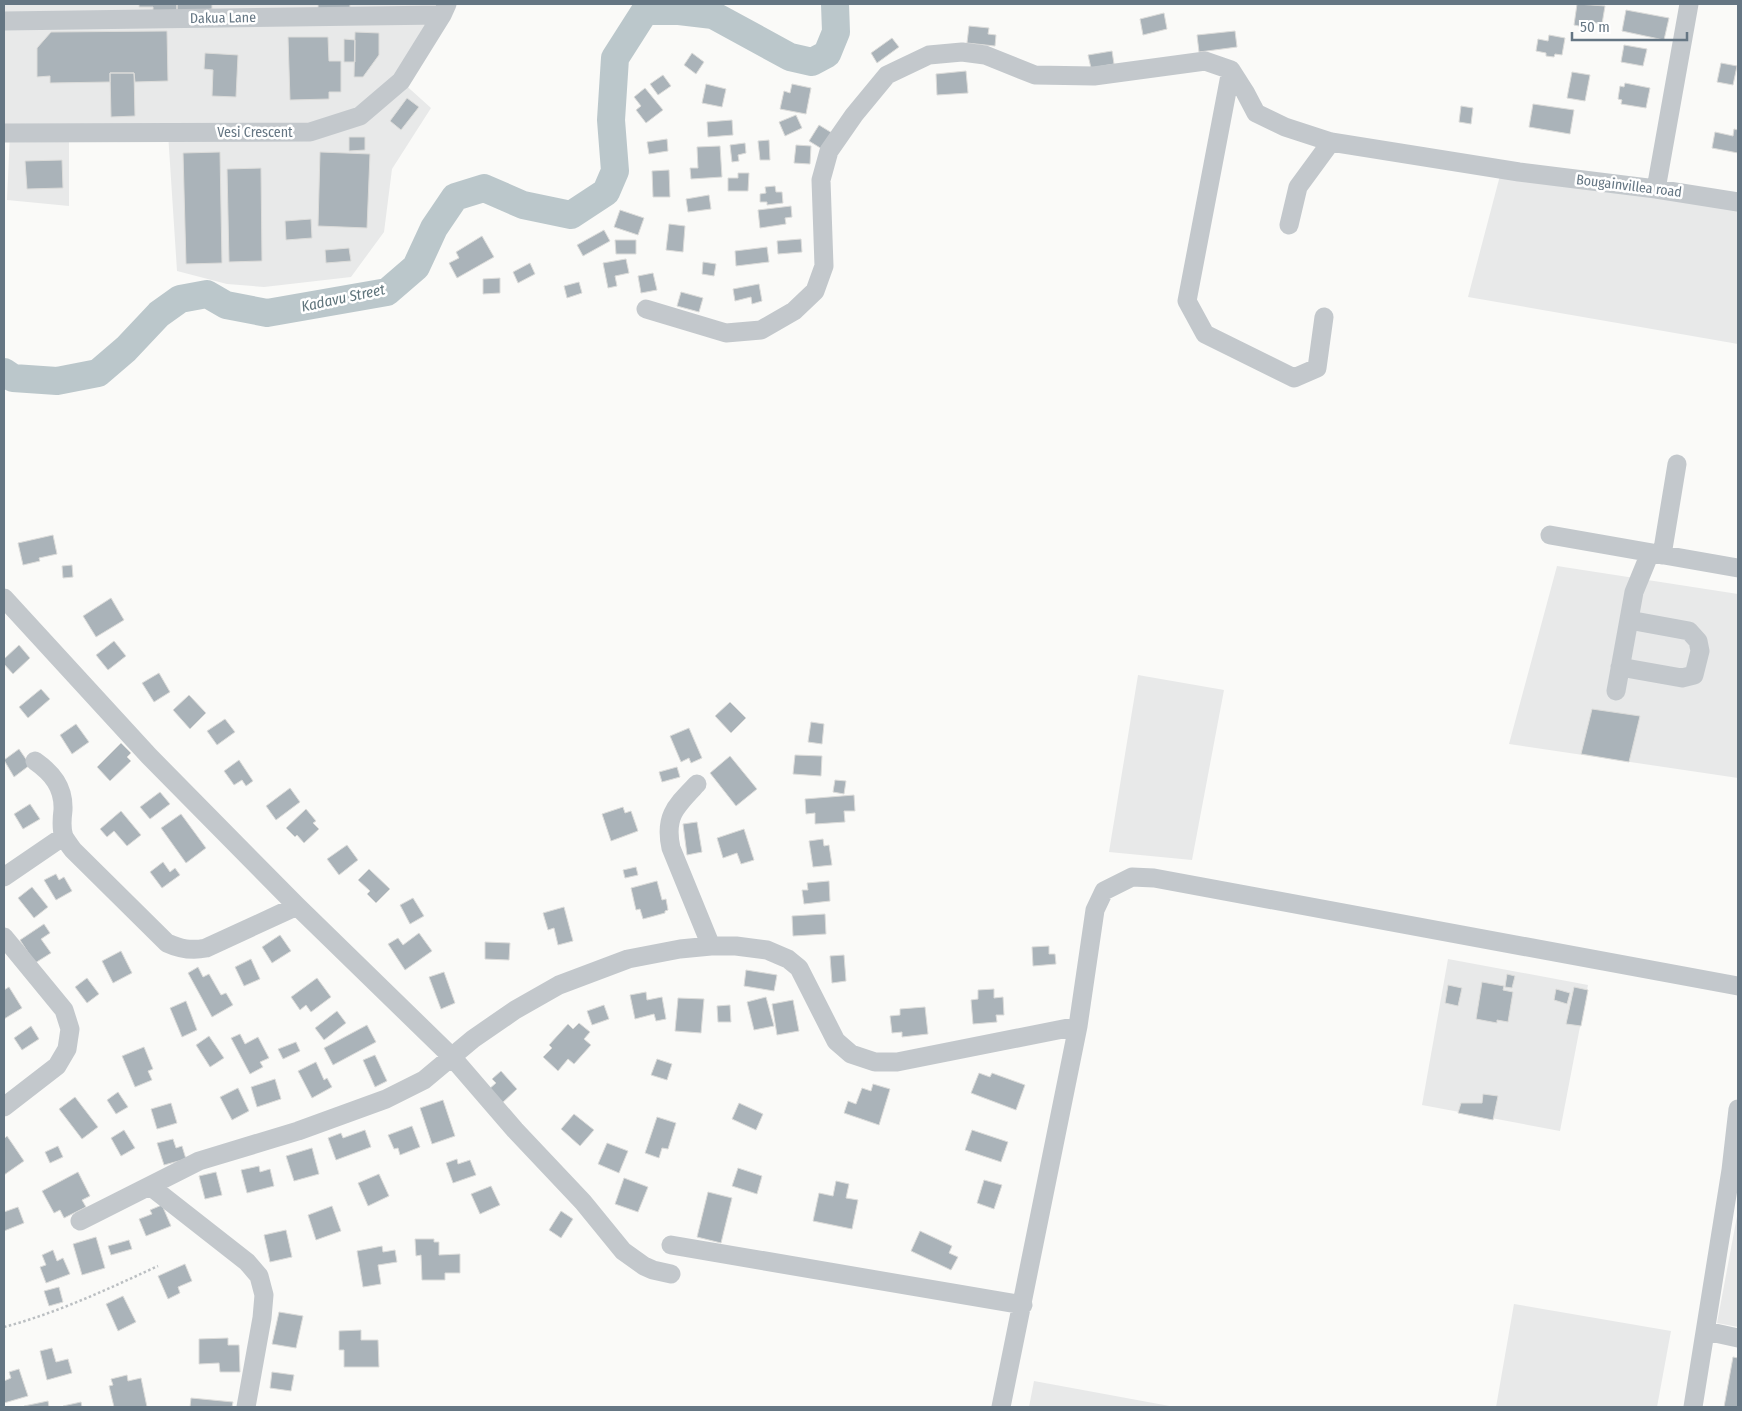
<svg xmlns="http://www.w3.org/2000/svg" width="1742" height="1411" viewBox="0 0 1742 1411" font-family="'Fira Sans Condensed',sans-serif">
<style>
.built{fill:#e8e9e9}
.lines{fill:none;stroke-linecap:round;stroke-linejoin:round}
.river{stroke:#bbc7cb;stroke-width:28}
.building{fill:#aab3b9;stroke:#dcdcda}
.path{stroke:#bbbfc2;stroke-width:2.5;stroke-dasharray:2.5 2.5;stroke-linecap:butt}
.minor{stroke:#c3c8cc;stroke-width:19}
.labels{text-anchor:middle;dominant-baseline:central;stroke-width:5;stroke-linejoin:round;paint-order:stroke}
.street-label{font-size:14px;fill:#657683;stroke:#fff}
.water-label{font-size:15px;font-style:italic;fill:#60757c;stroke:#fff}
</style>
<rect width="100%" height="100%" fill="#fafaf8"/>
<!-- built -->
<path class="built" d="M4,4H447L401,81L431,108L392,169L384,232L351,277L264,287L227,284L177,271L168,133H69V206L7,200L10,133H4Z
M1502,168L1738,209V344L1468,297Z
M1557,566L1738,594V778L1509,744Z
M1138,675L1224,690L1192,860L1109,852Z
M1448,959L1588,985L1560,1131L1422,1105Z
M1738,1211V1327L1717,1323Z
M1514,1304L1671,1331L1657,1407H1496Z
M1034,1381L1175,1407H1029Z"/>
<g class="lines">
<!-- river -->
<path class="river" d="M4,372L13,378L57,381L98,373L126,349L159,314L180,299L207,294L226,305L267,313L387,292L416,267L434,228L455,197L484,188L523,205L571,215L606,192L615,171L611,120L615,58L645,11H679L713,15L790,57L812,62L827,54L836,32L835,4"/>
</g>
<!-- building -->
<path class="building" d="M139,4H177V14H153V7H139Z
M177,4H212V9L177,14Z
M318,4H350V11L318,10Z
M1577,4L1605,6L1602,24L1585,21L1584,27L1574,25Z
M1626,10L1669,18L1664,40L1622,31Z
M1164,13L1167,29L1143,35L1140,19Z
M969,26L989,28L988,34L996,35L995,46L967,43Z
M167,31L168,81L135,82L134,73H110V82L50,83V76L37,77V48L51,32Z
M1235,31L1237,47L1199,52L1197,35Z
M355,32L379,33V55L363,77H354Z
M1549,35L1565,38L1562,55L1555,54L1554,57L1546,56V53L1536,51L1538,39L1548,41Z
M288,37H328L329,61H341V92H329V99L290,100Z
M892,38L899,47L877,63L871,53Z
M344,39L355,40V62H344Z
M1624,45L1647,49L1643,66L1621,62Z
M1112,51L1114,64L1091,68L1088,55Z
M205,53L238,55L236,97L212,96L213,70L204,69Z
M692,53L704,62L696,74L684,65Z
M1721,63L1737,66L1733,85L1717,82Z
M966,71L968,93L937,95L936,74Z
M1572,72L1590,75L1585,101L1567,98Z
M110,73H134L135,116L111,117Z
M663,75L671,86L658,95L650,84Z
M1625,83L1650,88L1646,108L1621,104L1622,100L1618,99L1620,86L1624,87Z
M706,84L726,89L722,107L702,103Z
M792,84L811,88L806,114L780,109L784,91L790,93Z
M645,88L663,110L646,123L636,110L641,106L634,97Z
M407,98L419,107L401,130L390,121Z
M1533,104L1574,110L1570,134L1529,127Z
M1461,106L1473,108L1471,124L1459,122Z
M796,115L802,128L785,136L779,122Z
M732,120L733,135L708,137L707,122Z
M819,125L832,133L822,149L809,141Z
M1734,129L1738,130V153L1712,148L1715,132L1733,136Z
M349,137H365V150L349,151Z
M667,139L668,151L649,154L647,142Z
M769,140L770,160H760L758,141Z
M745,143L746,153L738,155L739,161L732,162L730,145Z
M796,145L811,146L810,164L794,163Z
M720,146L722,177L691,179L690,168H698L697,147Z
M220,152L222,263L186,264L183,153Z
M320,152L370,154L367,228L318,226Z
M62,160L63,188L27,189L25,161Z
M261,168L262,261L229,262L227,169Z
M669,170L670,197H653L652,171Z
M738,173H749L748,191H728V178H738Z
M775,186L776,192H782L783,203L767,205V202H760V194L766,193L765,187Z
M709,195L711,209L688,212L686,199Z
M791,206L792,217L785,218L786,224L760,228L758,210Z
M620,210L644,218L638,235L614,227Z
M311,219L312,238L286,240L285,221Z
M669,224L685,226L683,252L666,250Z
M604,230L610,241L583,256L577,245Z
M482,236L494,257L457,278L449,263L459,258L456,252Z
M801,239L802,252L778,254L777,241Z
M615,240H636V254H616Z
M767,247L769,262L736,266L735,251Z
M349,248L351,261L326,263L325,250Z
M626,259L629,273L615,276L617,286L608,288L603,263Z
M703,262L716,264L714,276L702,274Z
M530,263L535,274L518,283L513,272Z
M653,273L657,290L641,293L638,276Z
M500,278V293L483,294V279Z
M579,282L582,293L567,298L564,286Z
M759,284L762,301L752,304L751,297L735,301L733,289Z
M681,292L703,298L699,312L677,306Z
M53,535L57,554L39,558L40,561L23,565L18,543Z
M72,565L73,577L63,578L62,566Z
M111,598L124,620L96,637L83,616Z
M114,641L126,656L108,670L96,655Z
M19,645L30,658L13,674L4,664V659Z
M159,673L170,692L154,702L142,683Z
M41,689L50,699L28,718L19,707Z
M189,695L206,713L190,729L173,710Z
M730,702L746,718L731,733L715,716Z
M1592,709L1640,716L1629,762L1581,754Z
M225,719L235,732L217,745L207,731Z
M811,722L824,724L822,744L808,742Z
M76,724L89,742L72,754L60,735Z
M689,728L702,758L691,763L689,758L681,762L670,736Z
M121,743L131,753L127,757L131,761L110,781L97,767Z
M19,749L30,765L14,777L4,760Z
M795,755L822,756L821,776L793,774Z
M730,756L757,789L736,806L710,773Z
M239,760L253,781L246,786L242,780L234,785L224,771Z
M677,767L680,777L662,782L659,772Z
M835,780L846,781L844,794L833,792Z
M290,788L300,802L276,820L266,806Z
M160,792L170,804L150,819L140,807Z
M854,795L855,811H844L845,822L815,824V813L806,814L805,799Z
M30,804L40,819L23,829L14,814Z
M623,807L625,813L631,811L638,831L611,841L602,814Z
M306,809L316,821L313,823L319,829L304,843L297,835L295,837L286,828Z
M121,811L141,835L127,846L114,831L107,837L100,829Z
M181,814L206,848L186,863L161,828Z
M697,822L702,852L687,855L683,824Z
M744,829L754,860L741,864L737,853L723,858L717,838Z
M823,839L824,846L829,845L832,865L813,867L809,841Z
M347,845L358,860L339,875L327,859Z
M163,862L170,872L175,868L180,875L162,888L150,872Z
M636,867L638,875L625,878L623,870Z
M369,869L390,889L376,903L367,894L370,891L358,880Z
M56,874L59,880L64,877L72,891L56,900L44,880Z
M657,881L662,900L666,899L668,910L665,911V913L643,919L640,909L636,910L631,888Z
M829,881L830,901L804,904L802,890H808L807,883Z
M32,887L48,907L34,918L18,898Z
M413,898L424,916L410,924L400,905Z
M564,907L573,941L558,945L554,928L548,930L543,913Z
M825,914L826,934L793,936L792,916Z
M44,924L50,933L41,939L51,953L35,963L20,940Z
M419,933L432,951L405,970L388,944L398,938L403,945Z
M280,935L291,951L272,963L262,947Z
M485,942L510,943L509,960L485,959Z
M1049,946V954H1055L1056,964L1033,966L1032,947Z
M121,951L132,973L113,983L102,961Z
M844,955L846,981L832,983L830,956Z
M251,959L260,979L244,986L235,967Z
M198,967L203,977L209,974L221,995L226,993L233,1005L212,1017L188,973Z
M746,970L777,975L774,991L744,986Z
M444,972L455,1003L441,1009L429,977Z
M1507,974L1515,976L1512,988L1505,987Z
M87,978L99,994L87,1003L75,987Z
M317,978L331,997L311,1012L306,1005L300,1010L291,997Z
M1482,982L1504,986L1503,990L1513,992L1508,1022L1497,1020V1023L1476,1019Z
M1448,985L1462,988L1458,1006L1445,1003Z
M9,987L22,1008L4,1019V990Z
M1574,987L1588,990L1581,1026L1566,1024Z
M994,989V998L1003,997L1004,1015H996L997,1022L973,1024L971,1000L978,999V990Z
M1556,989L1570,993L1567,1004L1554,1000Z
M646,992L647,1000L662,997L666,1019L656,1021L654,1014L635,1019L630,995Z
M766,997L774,1026L754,1030L747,1002Z
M678,998L704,999L701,1033L675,1031Z
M793,1000L799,1031L777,1035L772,1004Z
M186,1001L197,1030L182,1037L170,1008Z
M604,1005L609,1019L592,1025L587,1011Z
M730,1005L731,1022H718L717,1006Z
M925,1007L928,1034L902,1037V1032L892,1033L890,1016L900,1015V1009Z
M337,1011L346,1023L324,1040L315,1028Z
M579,1023L590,1032L584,1039L591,1045L574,1064L568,1059L558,1071L543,1057L552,1048L549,1045L568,1024L573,1029Z
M367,1025L376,1042L333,1065L324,1048Z
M31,1026L39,1039L22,1050L14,1038Z
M240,1034L245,1044L258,1037L269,1058L260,1062L263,1067L250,1074L231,1038Z
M209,1036L224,1058L210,1067L196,1045Z
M296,1042L300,1051L283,1059L278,1049Z
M144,1047L153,1069L148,1071L152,1080L135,1087L122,1056Z
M375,1055L387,1081L375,1087L363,1060Z
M657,1059L672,1064L667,1080L651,1075Z
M316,1062L324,1080L327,1078L332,1087L312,1098L298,1071Z
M501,1071L517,1089L500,1105L488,1090L496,1083L492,1079Z
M979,1073L990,1077L992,1073L1025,1085L1016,1110L971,1093Z
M275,1079L281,1099L257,1107L251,1087Z
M873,1084L890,1089L879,1125L844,1113L848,1101L856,1104L862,1088L871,1091Z
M238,1088L249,1111L232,1120L220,1097Z
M118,1092L128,1107L116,1114L107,1100Z
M1483,1094L1498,1096L1493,1120L1458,1113L1461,1103H1482Z
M75,1097L98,1127L82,1139L59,1109Z
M443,1100L455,1136L432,1144L420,1108Z
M171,1103L177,1123L157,1129L151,1109Z
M739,1103L763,1114L756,1130L732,1119Z
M574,1114L594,1130L580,1146L561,1129Z
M657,1117L676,1123L668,1149L662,1148L659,1158L645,1153Z
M412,1126L420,1147L400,1155L398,1148L394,1149L388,1135Z
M124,1130L135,1148L121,1156L111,1138Z
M365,1130L371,1147L336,1160L328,1138L341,1133L343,1138Z
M972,1130L1008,1142L1001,1162L965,1150Z
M7,1136L24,1161L4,1175V1139Z
M173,1139L176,1148L182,1146L186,1159L164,1165L157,1143Z
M607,1143L628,1151L619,1173L598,1164Z
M58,1146L63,1157L50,1163L45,1152Z
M312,1148L319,1174L294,1181L286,1156Z
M457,1159L458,1164L470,1160L476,1175L453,1183L446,1163Z
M259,1166L260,1172L270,1169L274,1186L247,1193L241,1170Z
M738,1168L762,1176L757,1194L732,1186Z
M78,1172L90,1196L82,1200L86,1207L64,1218L60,1210L54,1213L42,1191Z
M216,1172L222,1195L205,1199L199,1176Z
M379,1174L389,1196L368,1206L358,1183Z
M624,1178L648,1187L638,1212L615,1204Z
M984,1180L1002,1185L994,1209L977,1203Z
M836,1181L849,1184L846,1198L858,1200L852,1229L813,1221L819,1193L833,1196Z
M491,1186L500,1205L480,1214L471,1194Z
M708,1192L732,1198L721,1243L697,1237Z
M162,1205L171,1226L146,1236L139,1219L152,1214L150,1210Z
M332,1206L341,1231L316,1240L308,1215Z
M18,1207L24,1223L4,1231V1212Z
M561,1211L573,1219L561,1238L549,1230Z
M286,1230L292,1257L270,1262L264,1235Z
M920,1231L952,1246L949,1253L958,1257L951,1270L911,1251Z
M96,1237L105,1268L82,1275L73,1244Z
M415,1239H434V1242H439V1255L460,1254V1273H445V1280H422L421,1255L416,1256Z
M129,1240L132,1249L111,1255L108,1246Z
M382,1246L383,1252L395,1250L397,1262L378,1265L381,1284L363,1287L357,1251Z
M53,1250L57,1261L63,1258L70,1274L46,1283L40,1267L46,1265L42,1255Z
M185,1264L192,1281L178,1287L180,1293L168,1299L158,1276Z
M59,1287L63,1302L49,1306L44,1291Z
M123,1296L136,1322L118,1331L106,1304Z
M279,1312L303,1316L296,1348L272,1344Z
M361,1330V1340H378L379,1367H344V1350H339V1331Z
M228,1338V1345H239L240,1372H220L219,1363L199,1364V1339Z
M52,1348L56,1362L68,1359L72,1373L47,1380L40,1351Z
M1733,1357L1738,1358V1407H1724Z
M19,1369L28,1396L4,1403V1381L11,1378L9,1372Z
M272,1372L294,1375L291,1391L270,1388Z
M127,1375L128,1381L141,1378L147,1407H114L109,1386L113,1385L111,1379Z
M191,1398L233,1402L232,1407H190Z
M48,1401L49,1407H25L24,1406Z
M81,1402L82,1407H63V1406Z"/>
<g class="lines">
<!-- path -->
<path class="path" d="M4,1327C57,1313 108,1289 158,1266"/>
<!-- minor -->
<path class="minor" d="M4,21L442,15
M1231,70L1187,301L1205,334L1294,378L1317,368L1324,317
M4,133L310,132L360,116L401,81L442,15L447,4
M1656,189L1689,4
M1289,225L1298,187L1331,142
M646,309L726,333L761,330L794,311L815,291L824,266L821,180L829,151L854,115L887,75L929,55L962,52L985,55L1035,75L1094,76L1205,61L1231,70L1245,92L1256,113L1285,127L1331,142L1519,172L1656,189L1738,202
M1550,535L1738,568
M1662,555L1677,464
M4,598L149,756L297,906L452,1057L515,1130L583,1202L623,1251L644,1266L653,1270L671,1274
M1620,667L1682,678L1694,675L1700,651L1698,641L1689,631L1629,620
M1616,691L1634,592L1650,553
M35,761C52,773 64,787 63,810C62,818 61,829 64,837C67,842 70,846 73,850L167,943C180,949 191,951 206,948L297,906
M697,784C676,806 664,816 671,848L711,946
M4,877L64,836
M4,937L64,1010L70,1029L67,1049L57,1066L4,1107
M150,1186L247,1262L259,1276L264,1295L262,1318L246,1407
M80,1221L199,1161L298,1131L386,1099L424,1080L473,1039L515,1010L559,985L628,959L680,949L711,946H736L767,950L788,959L799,968L836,1041L851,1054L875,1062H897L1078,1026
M671,1245L1023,1305
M1706,1331L1738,1338
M1001,1407L1078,1026L1095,910L1104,891L1132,877L1154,878L1738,986
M1693,1407L1731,1170L1738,1109"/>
</g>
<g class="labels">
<!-- street labels -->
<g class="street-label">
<text transform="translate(223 18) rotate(-1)">Dakua Lane</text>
<text x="255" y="132">Vesi Crescent</text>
<text transform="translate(1629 186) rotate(7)">Bougainvillea road</text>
</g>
<!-- water labels -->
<g class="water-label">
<text transform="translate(343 298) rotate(-12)">Kadavu Street</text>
</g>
</g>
<!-- border -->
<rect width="1742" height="1411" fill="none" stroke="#657683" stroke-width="10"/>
<!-- scale -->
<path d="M1572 32v8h115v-8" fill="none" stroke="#657683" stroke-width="2.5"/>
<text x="1580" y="32" font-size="15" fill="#657683" stroke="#ffffff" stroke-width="4" paint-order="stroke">50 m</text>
</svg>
